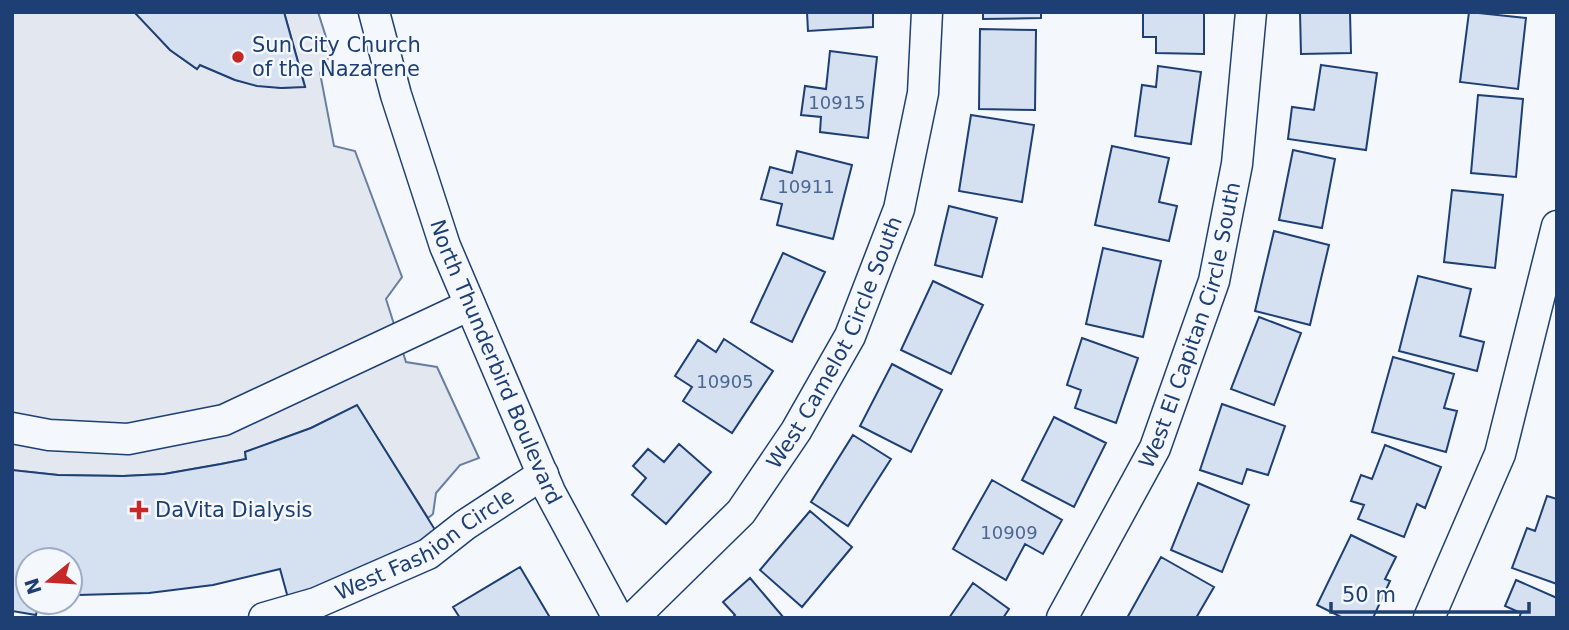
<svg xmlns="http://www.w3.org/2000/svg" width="1569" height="630" viewBox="0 0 1569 630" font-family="'DejaVu Sans',sans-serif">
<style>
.parking{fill:#e3e8f0;stroke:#687fa3;stroke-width:2}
.building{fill:#d5e0f0;stroke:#1d3f73;stroke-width:2}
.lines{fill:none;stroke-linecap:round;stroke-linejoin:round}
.minor-casing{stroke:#1d3f73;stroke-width:33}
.minor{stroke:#f4f7fb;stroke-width:30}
.poi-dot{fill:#c62828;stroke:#f4f7fb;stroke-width:2.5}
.labels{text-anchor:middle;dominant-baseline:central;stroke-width:5;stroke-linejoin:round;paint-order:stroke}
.number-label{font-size:18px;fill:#4b6792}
.poi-label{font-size:21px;fill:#1d3f73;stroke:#f4f7fb;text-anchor:start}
.street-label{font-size:21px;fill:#1d3f73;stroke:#f4f7fb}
</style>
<rect width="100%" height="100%" fill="#f4f7fb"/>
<!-- parking -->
<path class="parking" d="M12,12H136L170,50L197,69L200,65L235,80L281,88L305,86L284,12H318L331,53L320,73L334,146L355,151L402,277L386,299L406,362L437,367L479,458L460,465L436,493L433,514L428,518L357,406L311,428L245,452L246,459L221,464L164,474L123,476L58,475L12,470Z"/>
<!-- building -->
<path class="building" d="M284,12L305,87L281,88L257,86L235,80L200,65L197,69L170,50L135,13Z
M807,12H873V27L808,31Z
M983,12H1041V18L983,19Z
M1143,12H1204V54L1156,53V37H1143Z
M1300,12H1350L1351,53L1301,54Z
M1469,12L1526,18L1518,89L1460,82Z
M980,29L1036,30L1035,110L979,109Z
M830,51L877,57L868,138L820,132L821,117L801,115L805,86L826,89Z
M1321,65L1377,73L1366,150L1288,139L1292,107L1314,110Z
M1158,66L1201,72L1191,144L1135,136L1142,85L1156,87Z
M1478,95L1523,99L1516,177L1471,173Z
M971,115L1034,125L1022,202L959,191Z
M1112,146L1169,158L1159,202L1177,206L1169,241L1095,225Z
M1293,150L1335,159L1322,228L1279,220Z
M797,151L852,165L833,239L777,225L782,204L761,199L770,167L792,173Z
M1452,190L1503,195L1495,268L1444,262Z
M949,206L997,218L982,277L935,265Z
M1274,231L1329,245L1310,325L1255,311Z
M1103,248L1161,261L1143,337L1086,324Z
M783,253L825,272L792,342L751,322Z
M1418,276L1471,289L1460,336L1484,342L1477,371L1399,351Z
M933,281L983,305L951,374L901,350Z
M1259,317L1301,333L1274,405L1231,389Z
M1082,338L1138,358L1116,423L1075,408L1081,390L1067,385Z
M724,339L773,371L732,433L683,401L692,387L675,376L698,340L716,352Z
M1393,357L1454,374L1444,408L1457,411L1446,452L1372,432Z
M892,364L942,390L911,452L860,426Z
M1222,404L1285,426L1268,475L1247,469L1242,484L1200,470Z
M357,405L437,533L383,561L288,598L280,569L213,585L149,593L78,595L70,594V560H28V602H39L36,615L12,611V470L58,475L123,476L164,474L221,464L246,459L245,452L311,428Z
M1054,417L1106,443L1074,507L1022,480Z
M853,435L891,459L848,526L811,502Z
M679,444L711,472L666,524L632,495L646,478L633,466L648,449L664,462Z
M1385,445L1441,467L1425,508L1417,504L1404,537L1358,519L1364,505L1351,501L1361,475L1372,479Z
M992,480L1062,520L1043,554L1025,544L1006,580L953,549Z
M1198,483L1249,505L1222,572L1171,550Z
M1547,496L1557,499V584L1512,568L1527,528L1535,531Z
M810,511L852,547L802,607L760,570Z
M1351,535L1396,557L1385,579L1390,581L1373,618H1343L1317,605Z
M1161,557L1214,587L1196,618H1127Z
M520,567L549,616L546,618H460L453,607Z
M750,578L784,618H732L735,615L723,602Z
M1516,580L1557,598V618H1519L1521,613L1505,606Z
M973,583L1009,609L1003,618H949Z"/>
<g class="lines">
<defs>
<g id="minor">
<path id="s1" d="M374,12L396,95L445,246L550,492L618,618"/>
<path d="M12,428L49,435L128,439L224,420L470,305"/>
<path id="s2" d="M264,618L316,603L428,554L465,525L543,474"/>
<path id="s3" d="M633,618L741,512L796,431L850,336L899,209L923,93L927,12"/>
<path id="s4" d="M1062,618L1155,448L1214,281L1237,164L1251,12"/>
<path d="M1429,618L1500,454L1557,226"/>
</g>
</defs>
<!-- minor casing -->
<use href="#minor" class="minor-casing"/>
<!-- minor -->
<use href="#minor" class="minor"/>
</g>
<!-- markers -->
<g class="poi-dot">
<circle cx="238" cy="57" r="7"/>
<path d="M135.5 499.5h7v7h7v7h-7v7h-7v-7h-7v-7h7z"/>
</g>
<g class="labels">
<!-- number labels -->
<g class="number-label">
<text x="837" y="102">10915</text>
<text x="806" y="186">10911</text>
<text x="725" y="381">10905</text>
<text x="1009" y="532">10909</text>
</g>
<!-- poi labels -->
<g class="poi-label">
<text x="252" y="45">Sun City Church<tspan x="252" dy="24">of the Nazarene</tspan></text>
<text x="155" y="510">DaVita Dialysis</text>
</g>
<!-- street labels -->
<g class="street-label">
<text stroke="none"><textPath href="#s4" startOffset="322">West El Capitan Circle South</textPath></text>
<text stroke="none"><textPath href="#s3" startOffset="346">West Camelot Circle South</textPath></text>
<text stroke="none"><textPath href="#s1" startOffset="371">North Thunderbird Boulevard</textPath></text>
<text stroke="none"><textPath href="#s2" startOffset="178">West Fashion Circle</textPath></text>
</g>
</g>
<!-- border -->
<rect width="1569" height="630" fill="none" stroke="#1d3f73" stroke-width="28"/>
<!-- north arrow -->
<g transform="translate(49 581) rotate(252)"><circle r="33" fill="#f4f7fb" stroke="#9eadc5" stroke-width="2"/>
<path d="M0-5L12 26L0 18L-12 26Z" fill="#c62828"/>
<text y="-10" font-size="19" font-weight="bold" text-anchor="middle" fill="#1d3f73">N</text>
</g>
<!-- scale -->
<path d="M1331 602v10h198v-10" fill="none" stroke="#1d3f73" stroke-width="3.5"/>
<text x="1342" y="602" font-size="21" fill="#1d3f73" stroke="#f4f7fb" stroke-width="5" paint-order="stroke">50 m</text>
</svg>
